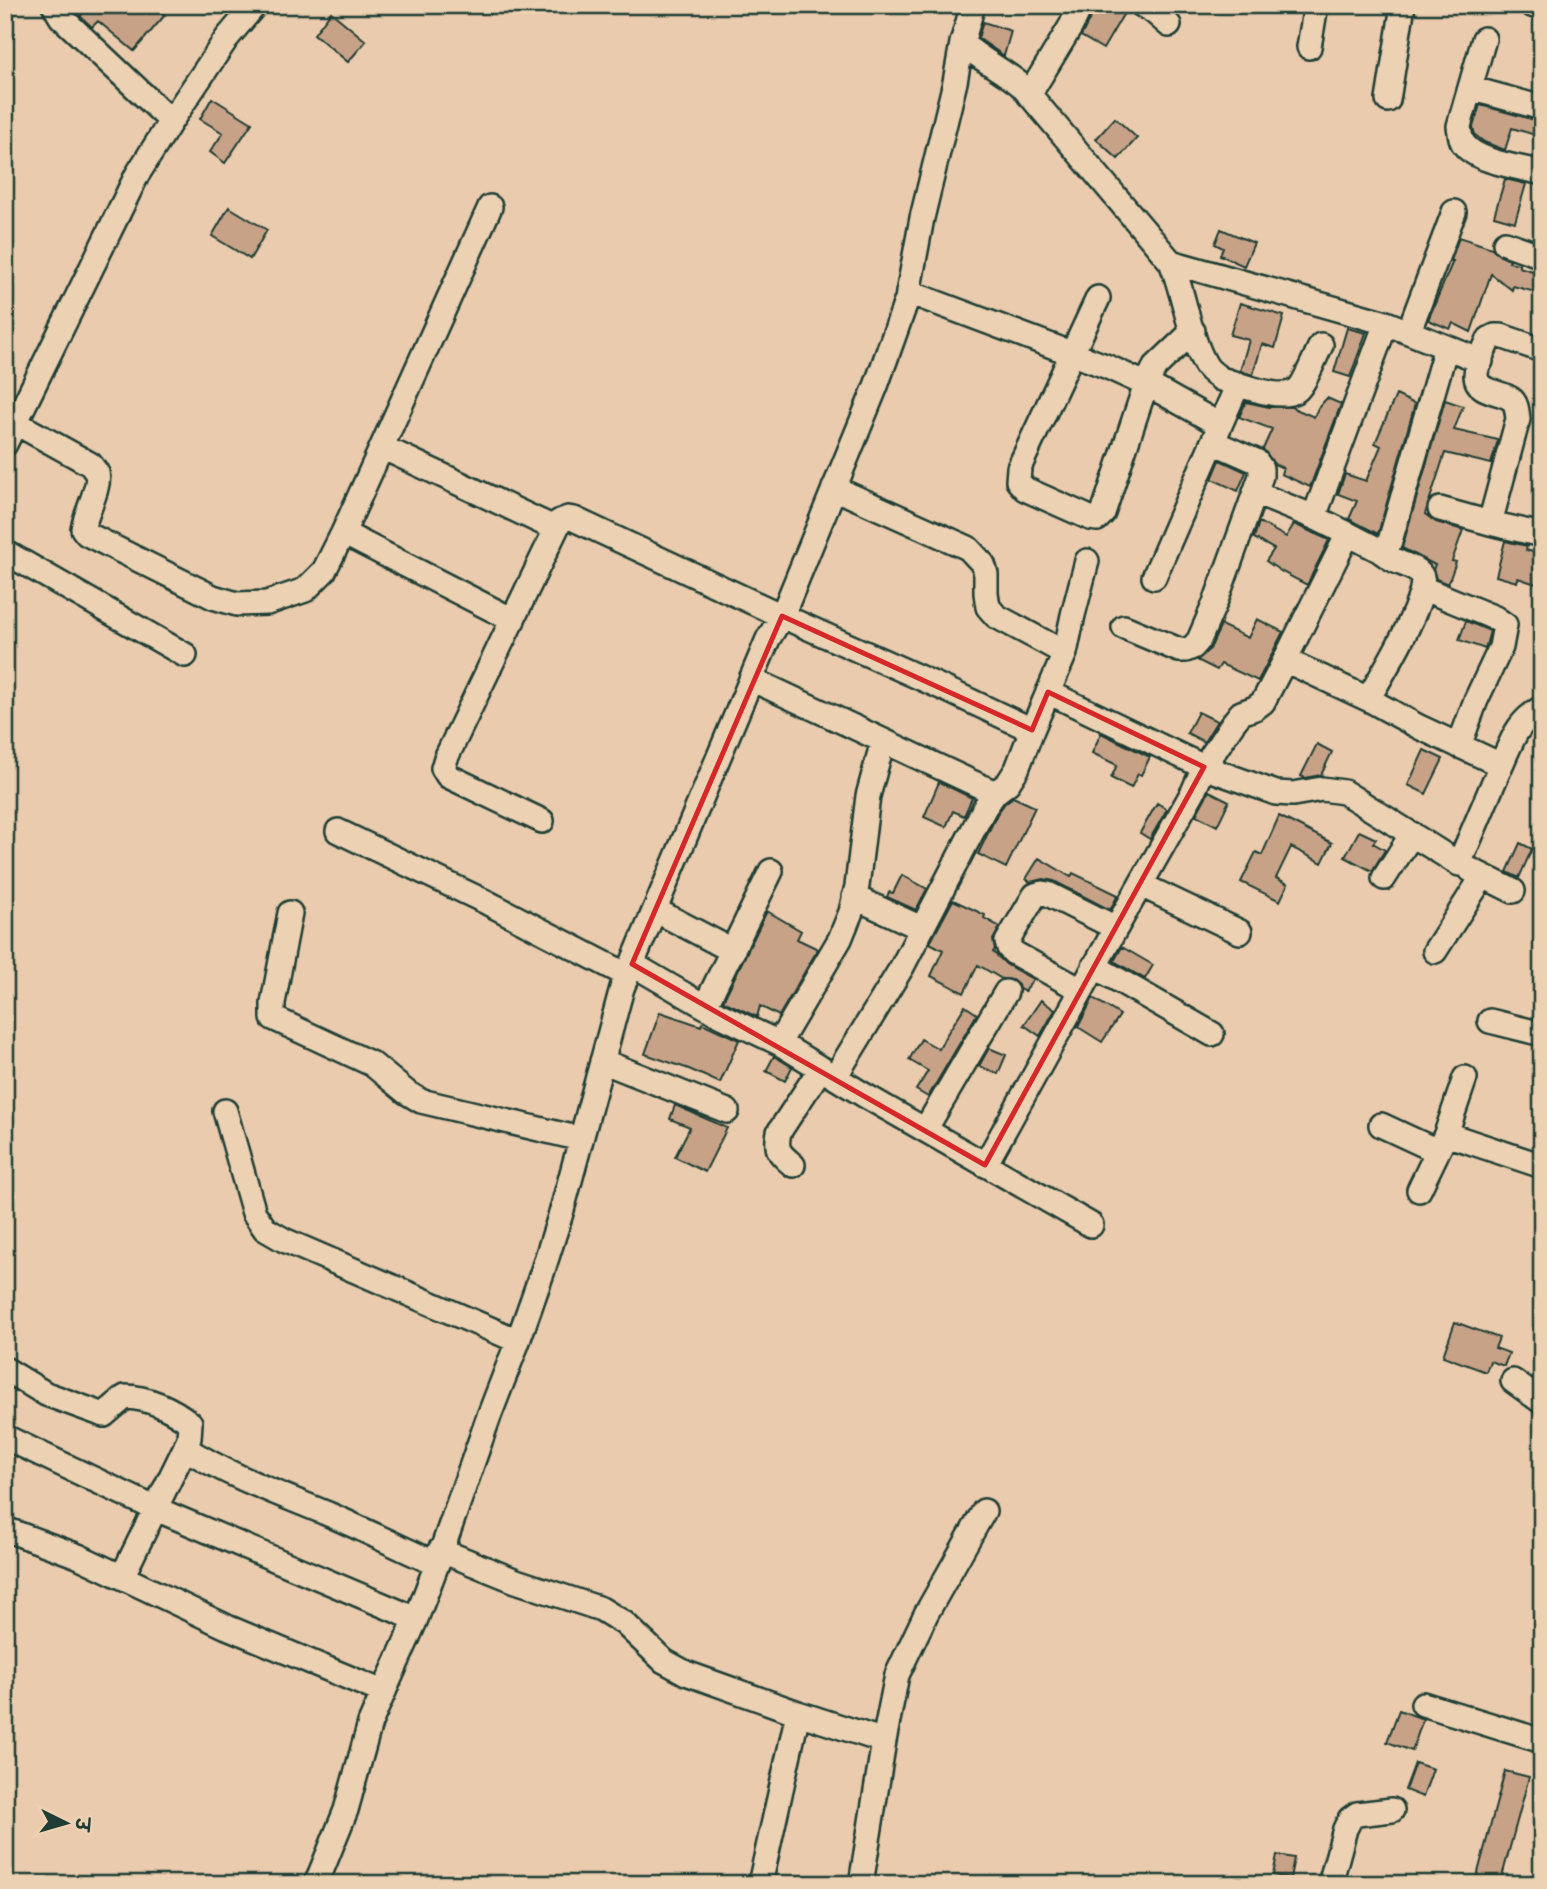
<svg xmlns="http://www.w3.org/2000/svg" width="1547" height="1889" viewBox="0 0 1547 1889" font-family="'Patrick Hand','Playpen Sans Deva',sans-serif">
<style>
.building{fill:#c8a287;stroke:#1f3d34;stroke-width:2}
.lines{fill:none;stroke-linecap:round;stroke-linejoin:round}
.minor-casing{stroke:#1f3d34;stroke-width:28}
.minor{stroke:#ecd1b3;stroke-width:23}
.marked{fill:none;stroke:#d62828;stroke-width:5;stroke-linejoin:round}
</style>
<rect width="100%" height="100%" fill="#eacbad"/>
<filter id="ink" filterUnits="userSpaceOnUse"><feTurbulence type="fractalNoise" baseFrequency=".0143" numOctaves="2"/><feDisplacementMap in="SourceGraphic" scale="14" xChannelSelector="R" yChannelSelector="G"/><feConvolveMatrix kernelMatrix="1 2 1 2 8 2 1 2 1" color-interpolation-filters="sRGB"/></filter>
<g filter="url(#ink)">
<!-- building -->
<path class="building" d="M80,5H153L165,15L134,51L98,21L92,27L80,16L86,10Z
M1097,5H1112L1124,13L1103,49L1081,36Z
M331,12L366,41L348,62L314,34Z
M983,22L1011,31L1004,56L978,38Z
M212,98L252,123L225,163L210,152L223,133L200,119Z
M1480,105L1542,122V137L1512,128L1505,150L1484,142L1475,135L1473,127Z
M1115,118L1137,138L1118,159L1096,139Z
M1505,179L1526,184L1515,222L1494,216Z
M229,207L267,230L250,259L212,236Z
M1221,229L1254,243L1244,266L1220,255L1223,248L1215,244Z
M1459,237L1492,248L1500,256L1510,260L1509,262L1519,264V267L1542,274V294L1513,286L1512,290L1491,274L1471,332L1453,323L1450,329L1428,320L1453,261H1451Z
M1240,303L1284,316L1275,348L1262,344L1253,375L1240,371L1249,340L1230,335Z
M1347,328L1366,333L1350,377L1334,372Z
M1396,395L1415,404L1378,534L1349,519L1357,501L1338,494L1345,474L1366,481L1381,446L1375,443Z
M1327,398L1341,404L1310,487L1281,474L1283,468L1274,464L1263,449L1272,429L1239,417L1246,402L1269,407H1291L1314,417L1318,408Z
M1445,400L1463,406L1454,430L1498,440L1491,464L1445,453L1425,514L1436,522L1463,530L1452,561L1456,562L1448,584L1436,579L1433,569L1435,565L1402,548Z
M1220,460L1246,472L1238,491L1212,479Z
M1259,522L1286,537L1294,524L1329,540L1307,585L1282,572L1266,561L1274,549L1254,538Z
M1505,541L1527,546L1526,550L1542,555V586L1518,578L1517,582L1496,576Z
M1257,619L1283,632L1258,681L1221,664L1217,670L1197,660L1210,649L1221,625L1248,638Z
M1466,621L1490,631L1485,649L1459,640Z
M1198,712L1217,721L1204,742L1187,733Z
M1101,733L1150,757L1141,775L1138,774L1131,788L1111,778L1117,765L1092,753Z
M1317,744L1332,752L1321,775L1305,778L1301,776Z
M1424,750L1443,759L1426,794L1408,785Z
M939,782L972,798L964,816L953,811L946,827L924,817Z
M1209,791L1229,801L1217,826L1196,815Z
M1013,797L1035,807L1006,868L978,854L997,814L1005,803Z
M1157,803L1167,809L1150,839L1140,833Z
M1279,816L1332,843L1322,863L1291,847L1276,878L1288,884L1280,901L1241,882L1256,852L1262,855Z
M1359,831L1376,839L1373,843L1385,850L1372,871L1345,857Z
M1520,843L1532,849L1519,878L1507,872Z
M1039,858L1071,877L1073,873L1118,895L1110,910L1054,881L1044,879L1030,882L1026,879Z
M902,875L927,889L916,910L887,897L889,892L893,893Z
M953,900L985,915L984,918L1000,927L993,940L995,949L993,952L1007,965L1033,979L1025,992L1019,989L1018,985L1012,980L1002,979L978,965L964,993L931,976L943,950L930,943Z
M767,911L801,931L797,939L818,949L779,1016L760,1006L757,1017L723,1001Z
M1122,947L1153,965L1145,979L1114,961Z
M1093,998L1120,1015L1102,1042L1078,1027Z
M1041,1000L1055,1010L1040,1036L1024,1025Z
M965,1006L977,1014L928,1097L916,1090L928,1071L909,1060L921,1039L939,1049L945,1037Z
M660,1012L701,1026L702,1023L739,1040L720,1083L689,1069L645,1054Z
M989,1048L1006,1055L998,1074L979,1066Z
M774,1056L792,1067L785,1081L766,1071Z
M675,1105L727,1128L705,1172L675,1157L690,1127L670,1119Z
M1455,1322L1499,1338L1495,1348L1509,1353L1504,1366L1490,1361L1486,1372L1443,1356Z
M1399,1710L1423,1719L1412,1751L1387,1742Z
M1415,1763L1433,1769L1423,1797L1405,1790Z
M1505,1771L1529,1777L1500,1884H1491L1476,1880Z
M1277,1855L1294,1858L1290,1878L1273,1875Z"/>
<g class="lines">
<defs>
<path id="minor" d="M54,5L61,17L171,121
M1142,5L1154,12L1169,25
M1532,5L1542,9
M1484,39L1459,126C1460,132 1460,138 1463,143C1475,162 1520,167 1542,173
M962,43C981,60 1003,70 1022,86L1171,262C1184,293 1189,336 1205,364C1208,370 1215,375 1221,379C1239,384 1281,402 1297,390C1304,385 1316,355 1321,345
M1309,47L1316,5
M1470,88L1542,108
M1029,95L1071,26L1081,5
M1388,100L1403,5
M1505,243L1542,256
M1171,262L1386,323L1481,361
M908,292L1108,367L1156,389L1220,425
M1098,298L1019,468L1018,481L1025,489L1090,518L1097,519L1103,513L1146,384L1155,367L1193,331
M1409,331L1454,212
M1446,347L1390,541L1387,548L1379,550L1348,534L1285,660L1368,699L1419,727L1501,765C1512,741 1517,721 1542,708
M1542,350L1501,336H1495L1489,339C1485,348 1476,366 1476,375C1476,393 1501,391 1511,399C1517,403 1517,412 1518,419L1490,523L1542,535
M16,423L90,464C91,465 96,472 97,473C101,486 85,514 83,529L87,534L213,597L237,604L267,603L305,590L324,571L343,533L490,207
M5,444L137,175L171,121L227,38L255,5
M382,447L556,529
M834,488L968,548L983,564L986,574V593L988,607L996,616L1065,653
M1255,493L1314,517L1348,534
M1440,509L1490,523
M1314,517L1386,323
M343,533L513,620
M5,552L185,655
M1154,577L1238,384
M1422,588L1495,618L1505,625L1501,647L1476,700L1459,746
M1124,627L1179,650H1186L1193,647L1199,640L1215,603L1261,476V468L1256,461L1213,442
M751,679L995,793
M1048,692L1204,767L1276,793L1293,794L1322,789L1344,792L1459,864L1501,765
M1368,699C1379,680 1433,592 1421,575C1416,567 1400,564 1392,559C1387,556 1383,553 1379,550
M542,821L448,776L443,768L446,758L560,521L568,518L574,519L782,616L943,688L1032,730
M338,831L488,903L627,975
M1471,870L1513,891
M1384,878L1412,834
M1141,885L1240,932
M854,897L921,928
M655,910L733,951
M290,913L273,1003V1018L372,1064L406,1092L421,1101L581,1139
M1435,951L1483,876
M632,964L718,1014L779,1043L864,1095L1091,1225
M1094,966L1212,1034
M1081,990L1014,953L1009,948L1007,942L1035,895L1042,893L1048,894L1116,928L1193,792L1204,767L1233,723L1241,713L1255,708L1263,702L1285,660
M711,994L771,871
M1490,1021L1542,1034
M779,1043L840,939L851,912L857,886L868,796L883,741
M602,1061L727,1111
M835,1077L902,967L985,807L995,793L1008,783L1017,769L1032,730L1065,653L1073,615L1087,561
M225,1111L254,1213L265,1229L284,1240L518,1341
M1381,1125L1437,1151
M925,1130L1006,992
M1446,1134L1542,1166
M793,1165C780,1154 775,1151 779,1132L821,1068
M985,1165L1116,928
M1419,1190L1446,1134L1465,1078
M5,1369L46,1394L104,1415L125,1397C147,1397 173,1409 190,1423L189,1438L185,1448C229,1476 280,1494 328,1514C365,1530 400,1548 437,1564
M1513,1381L1542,1402
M5,1437L156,1509L416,1619
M5,1529L78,1556L227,1627L383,1692
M440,1550L516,1581L601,1609L624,1623L664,1661L686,1673L798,1713
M122,1577L185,1448
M1423,1704L1542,1741
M884,1741L897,1675L926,1614L984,1511
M316,1884L346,1810L370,1723L416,1619L437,1564L489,1416L518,1341L542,1273L562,1210L622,988L768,639L782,616L876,386L907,299L922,218L955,82L962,43L973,5
M760,1884L798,1713L884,1741L861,1884
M1330,1884L1345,1829L1350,1819L1357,1814L1392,1810"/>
</defs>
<!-- minor casing -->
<use href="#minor" class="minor-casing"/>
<!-- minor -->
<use href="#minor" class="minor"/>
</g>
</g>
<!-- marked area -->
<path class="marked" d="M782,616L1032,730L1048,692L1204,767L985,1165L632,964Z"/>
<!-- margin -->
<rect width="1547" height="1889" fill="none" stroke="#ecd1b3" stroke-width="28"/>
<rect x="14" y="14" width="1519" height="1861" fill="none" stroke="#1f3d34" stroke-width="2.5" filter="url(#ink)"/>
<!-- north arrow -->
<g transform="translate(66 1823) rotate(95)" stroke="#ecd1b3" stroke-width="5" paint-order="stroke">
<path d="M0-5L12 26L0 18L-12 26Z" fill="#1f3d34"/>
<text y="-10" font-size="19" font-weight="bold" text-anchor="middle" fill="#1f3d34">उ</text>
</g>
</svg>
